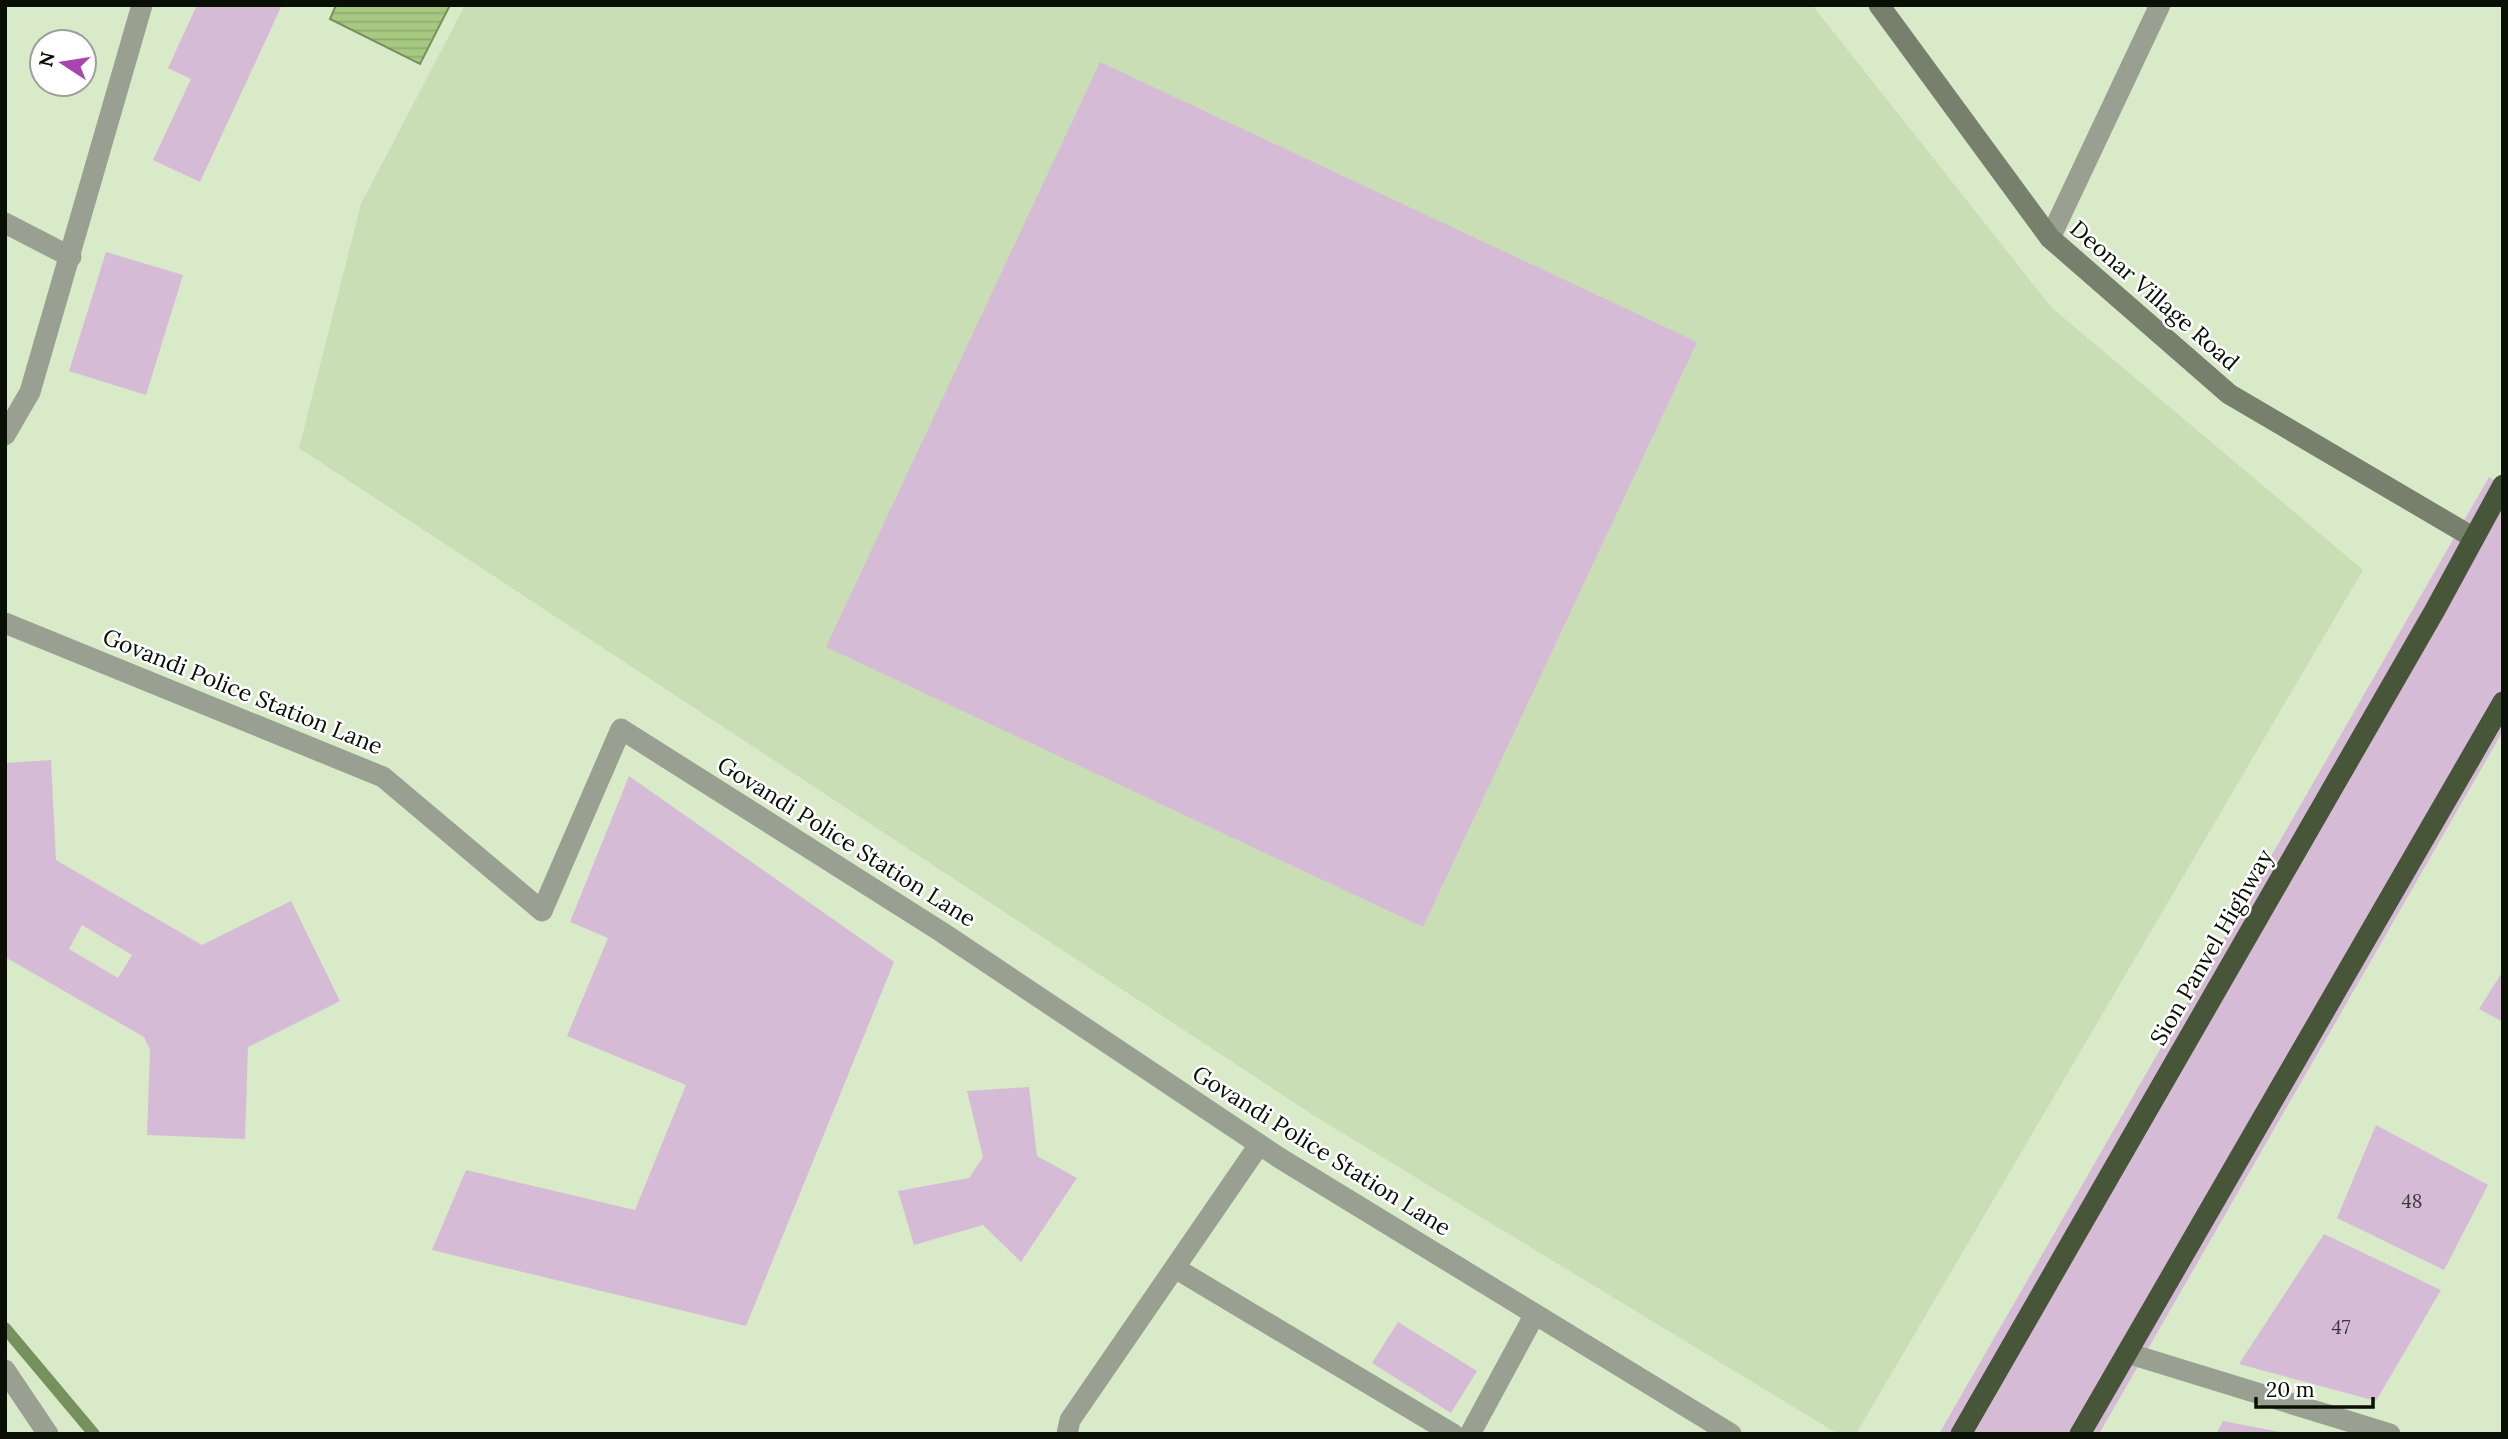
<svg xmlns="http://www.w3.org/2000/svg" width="2508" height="1439" viewBox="0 0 2508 1439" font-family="Lora,serif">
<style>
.built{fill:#cadeb6}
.water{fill:url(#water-rules);stroke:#77915c;stroke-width:2}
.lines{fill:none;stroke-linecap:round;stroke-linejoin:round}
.stream{stroke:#77915c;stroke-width:12}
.building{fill:#d6bbd7;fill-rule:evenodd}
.lane{stroke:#99a092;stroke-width:21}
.street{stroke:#99a092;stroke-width:21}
.secondary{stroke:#76806c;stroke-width:21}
.highway{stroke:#475539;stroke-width:21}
.labels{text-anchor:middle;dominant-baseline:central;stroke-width:5;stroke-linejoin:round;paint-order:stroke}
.number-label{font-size:19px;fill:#3c3a3a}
.street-label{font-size:23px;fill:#090f05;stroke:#fff}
</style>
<defs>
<pattern id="water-rules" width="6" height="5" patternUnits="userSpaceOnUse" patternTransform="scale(1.75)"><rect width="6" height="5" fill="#a6c982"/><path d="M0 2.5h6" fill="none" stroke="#8eab6f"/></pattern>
</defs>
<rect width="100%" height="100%" fill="#d9eac8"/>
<!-- built -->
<path class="built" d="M465,5H1812L2052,308L2363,570L1856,1434H1838L1313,1115L299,448L361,204Z"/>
<!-- water -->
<path class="water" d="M336,5H450L420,64L330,19Z"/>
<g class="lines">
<!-- stream -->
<path class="stream" d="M5,1328L94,1434"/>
</g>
<!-- building -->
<path class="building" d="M197,5H282L200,182L153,160L191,79L168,68Z
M1100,62L1697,342L1423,927L826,647Z
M106,252L183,275L146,395L69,371Z
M2489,477L2503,486V731L2099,1434H1939Z
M51,760L56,860L202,945L291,901L340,1001L248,1047L245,1139L147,1135L150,1050L144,1037L5,957V763ZM82,925L132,955L118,978L69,949Z
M629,776L894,962L746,1326L432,1250L466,1170L635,1210L686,1085L567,1036L608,938L570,922Z
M2503,971V1022L2479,1009Z
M1029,1087L1037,1156L1077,1178L1021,1262L983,1225L914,1245L898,1191L969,1178L983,1157L967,1091Z
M2376,1125L2488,1185L2444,1270L2337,1218Z
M2324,1234L2441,1290L2376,1401L2239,1364Z
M1398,1322L1477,1371L1451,1413L1372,1363Z
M2223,1421L2280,1432V1434H2216Z"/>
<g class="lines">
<!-- lane -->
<path class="lane" d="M2050,238L2160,5"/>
<!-- street -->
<path class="street" d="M5,223L71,257
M5,435L30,392L142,5
M5,623L383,777L542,911L621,729L940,931L1278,1157L1731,1434
M1175,1268L1453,1434
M2127,1353L2390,1434
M5,1370L48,1434
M1067,1434L1070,1420L1259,1145
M1470,1434L1535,1314"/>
<!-- secondary -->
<path class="secondary" d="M1879,5L2050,238L2229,394L2474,538"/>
<!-- highway -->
<path class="highway" d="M1961,1434L2435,610L2503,485
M2080,1434L2503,702"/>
</g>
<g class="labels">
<!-- number labels -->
<g class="number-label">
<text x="2412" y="1201">48</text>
<text x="2341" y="1327">47</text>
</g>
<!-- street labels -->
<g class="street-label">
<text transform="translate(2155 295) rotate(41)">Deonar Village Road</text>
<text transform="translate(243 691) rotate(22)">Govandi Police Station Lane</text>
<text transform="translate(847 841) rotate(32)">Govandi Police Station Lane</text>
<text transform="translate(2211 947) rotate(-60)">Sion Panvel Highway</text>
<text transform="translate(1322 1150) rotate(32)">Govandi Police Station Lane</text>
</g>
</g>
<!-- border -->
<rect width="2508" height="1439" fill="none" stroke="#090f05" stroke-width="14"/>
<!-- north arrow -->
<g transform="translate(63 63) rotate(282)"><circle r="33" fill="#ffffff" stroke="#9d9f9b" stroke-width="2"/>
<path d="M0-5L12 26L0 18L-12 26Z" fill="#a646ae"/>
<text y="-10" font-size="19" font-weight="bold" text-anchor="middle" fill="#090f05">N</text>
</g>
<!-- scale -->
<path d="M2256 1397v10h117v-10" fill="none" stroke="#090f05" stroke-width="3.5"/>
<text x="2266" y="1397" font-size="21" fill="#090f05" stroke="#ffffff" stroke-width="5" paint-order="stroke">20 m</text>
</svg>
